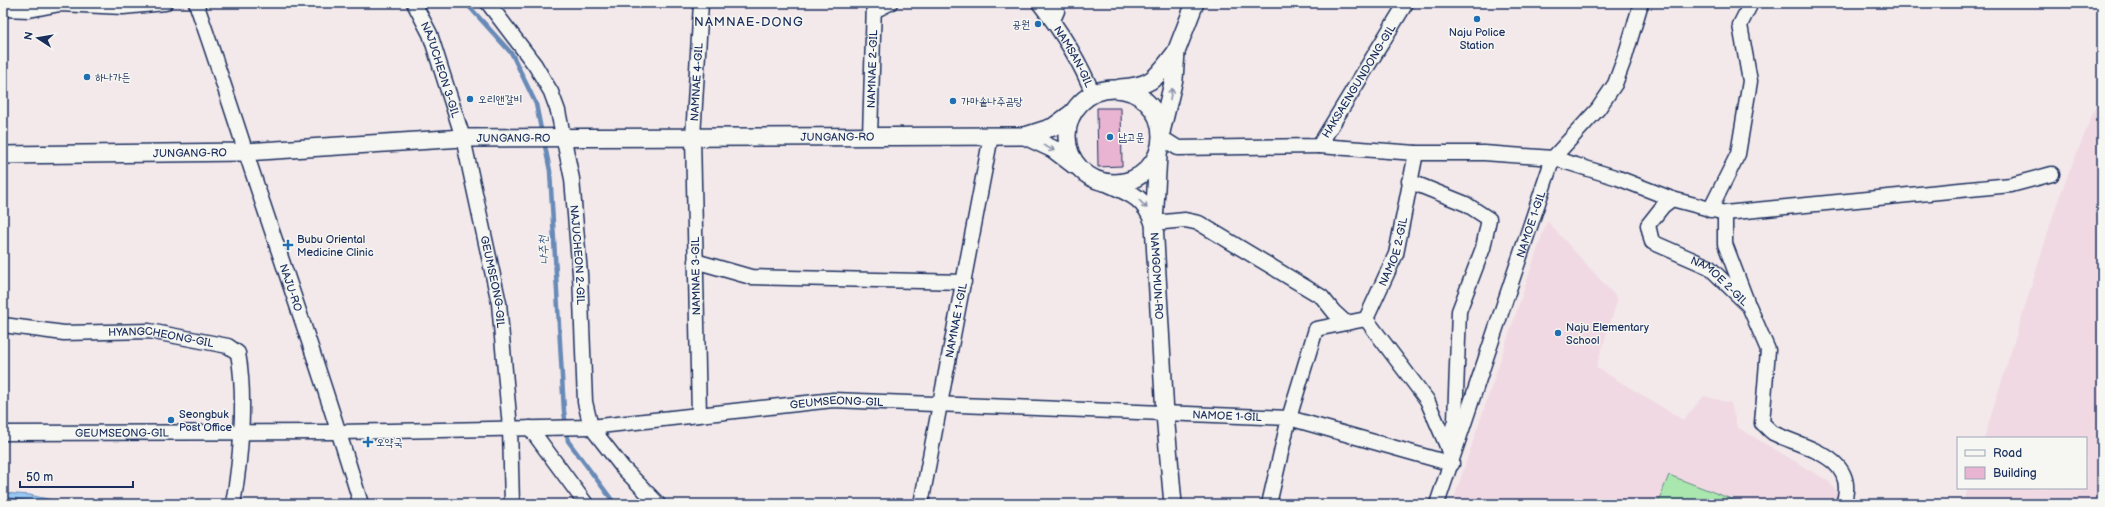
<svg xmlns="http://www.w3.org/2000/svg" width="2105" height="507" viewBox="0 0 2105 507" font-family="'Balsamiq Sans','Poor Story',sans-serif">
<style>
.built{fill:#f0d9e3}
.green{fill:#aae7ae;stroke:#628b86}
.water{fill:#99c7f3;stroke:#678ab7}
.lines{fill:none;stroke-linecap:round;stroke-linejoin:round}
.shore{stroke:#4d6c9a;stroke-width:1}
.stream{stroke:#678ab7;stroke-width:4.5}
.building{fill:#e8b4d1;stroke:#1b2f5e}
.minor-casing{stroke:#1b2f5e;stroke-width:17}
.tertiary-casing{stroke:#1b2f5e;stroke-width:20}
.minor{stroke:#f6f6f2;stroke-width:14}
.tertiary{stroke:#f6f6f2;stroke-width:17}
.oneway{stroke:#8892a8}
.poi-dot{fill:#1f6fb2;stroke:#f6f6f2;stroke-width:1.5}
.labels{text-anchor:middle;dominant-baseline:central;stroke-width:3;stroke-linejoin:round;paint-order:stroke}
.poi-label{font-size:11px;fill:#1b2f5e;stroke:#f6f6f2;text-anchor:start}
.street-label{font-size:11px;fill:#1b2f5e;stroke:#f6f6f2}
.water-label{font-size:12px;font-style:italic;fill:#3a5583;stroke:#f6f6f2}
.quarter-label{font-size:13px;letter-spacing:1px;fill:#1b2f5e;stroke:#f6f6f2}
</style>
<rect width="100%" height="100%" fill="#f3e9eb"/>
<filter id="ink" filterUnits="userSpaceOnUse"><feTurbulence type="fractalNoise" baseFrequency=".025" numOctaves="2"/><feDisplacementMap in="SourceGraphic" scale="8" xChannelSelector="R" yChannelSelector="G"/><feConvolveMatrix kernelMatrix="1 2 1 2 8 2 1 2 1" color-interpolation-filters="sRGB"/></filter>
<g filter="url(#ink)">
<!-- built -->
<path class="built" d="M2102,102V504H1963L1968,488H2086V438H1984L2058,200L2095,108Z
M1547,221L1618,299L1596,367L1683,420L1704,396L1731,403L1737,427L1828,481L1838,493L1833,504H1452Z"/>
<!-- green -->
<path class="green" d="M1669,475L1744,504H1657Z"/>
<!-- water -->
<path class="water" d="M3,493L30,495L69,504H3Z"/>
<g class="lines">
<!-- shore -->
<path class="shore" d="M3,497L52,504"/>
<!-- stream -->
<path class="stream" d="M466,3L512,54L536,104L542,134
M544,141L550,171L564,411L568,441L615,504"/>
</g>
<!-- building -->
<path class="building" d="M1097,108H1121L1122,166L1098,167Z"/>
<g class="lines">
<defs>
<g id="minor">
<path id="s1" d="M196,3C220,71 241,139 264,207C297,306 331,404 361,504"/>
<path id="s2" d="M414,3L430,34L463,138L499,303L510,428L512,504"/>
<path id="s3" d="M488,3L535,65L551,92L558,111L572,179L580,274L585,402L591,427L623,468L658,504"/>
<path id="s4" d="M1039,3C1061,31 1080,61 1093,94"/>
<path d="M3,9L29,10L60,4L123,7L165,3"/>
<path d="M874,11L890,3"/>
<path d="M1053,20L1057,11V3"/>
<path id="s5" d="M870,136L874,3"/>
<path id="s6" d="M1162,138L1178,148L1319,146L1406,3"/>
<path d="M1319,146L1416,153H1484L1553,158L1618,178L1672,199L1725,213L2011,185L2052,174"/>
<path d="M1409,181L1466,204L1489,219L1483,248L1459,311L1455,421L1447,446"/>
<path id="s7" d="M1672,199L1663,206L1648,225L1652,242L1709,267L1749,306L1768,350L1762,423C1766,426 1769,430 1773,433C1804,448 1860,457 1843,504"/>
<path d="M1710,210L1738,154L1750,81L1740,25L1751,3"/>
<path d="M1725,213V244L1747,302"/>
<path d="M1154,223L1185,220L1199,223L1322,297L1334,312L1346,323"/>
<path d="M695,261L751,277L964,282"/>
<path id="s8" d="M1366,319L1396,254L1416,153"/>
<path id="s9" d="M3,325L64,333L149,331L228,346L238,353C246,397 241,459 233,504"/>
<path id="s10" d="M699,415L693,137L701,3"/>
<path d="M530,428L586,504"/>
<path id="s11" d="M3,433L340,432L591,427L833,400L1289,418L1452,464L1447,446L1427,400L1366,319"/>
<path id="s12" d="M921,504L991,136"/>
<path d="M1269,504L1289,418L1316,329L1366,319"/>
<path id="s13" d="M1437,504L1553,158L1598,109L1615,84L1625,57L1641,3"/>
</g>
<g id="tertiary">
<path d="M1176,52L1195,3"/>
<path d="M1120,88C1154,86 1156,77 1176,52L1174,79L1161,132"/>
<circle cx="1114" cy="136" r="47"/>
<path d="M1072,113L1053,127L1025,136L1053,149L1074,165"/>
<path id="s14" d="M3,155L245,152L463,138L1025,136"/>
<path d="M1110,184C1133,194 1145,199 1154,223L1158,155"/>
<path id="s15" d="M1154,223L1165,414L1173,504"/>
</g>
</defs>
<!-- minor casing -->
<use href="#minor" class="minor-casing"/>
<!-- tertiary casing -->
<use href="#tertiary" class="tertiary-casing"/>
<!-- minor -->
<use href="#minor" class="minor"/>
<!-- tertiary -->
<use href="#tertiary" class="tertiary"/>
</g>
<!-- one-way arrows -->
<defs><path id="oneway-shaft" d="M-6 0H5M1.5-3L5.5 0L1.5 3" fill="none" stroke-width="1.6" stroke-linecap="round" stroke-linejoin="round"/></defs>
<g class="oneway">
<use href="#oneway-shaft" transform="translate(1171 94) rotate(-79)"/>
<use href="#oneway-shaft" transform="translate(1049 148) rotate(26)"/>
<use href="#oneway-shaft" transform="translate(1143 204) rotate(46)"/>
</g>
</g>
<!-- markers -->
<g class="poi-dot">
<circle cx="1477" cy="19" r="4"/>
<circle cx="1038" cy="24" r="4"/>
<circle cx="87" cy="77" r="4"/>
<circle cx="470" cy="99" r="4"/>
<circle cx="953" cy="101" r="4"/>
<circle cx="1110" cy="137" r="4"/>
<path d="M286 239h4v4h4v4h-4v4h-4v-4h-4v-4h4z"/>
<circle cx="1558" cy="333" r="4"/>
<circle cx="171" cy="420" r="4"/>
<path d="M366 436h4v4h4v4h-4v4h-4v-4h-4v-4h4z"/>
</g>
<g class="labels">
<!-- poi labels -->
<g class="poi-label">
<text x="1030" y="24" text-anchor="end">공원</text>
<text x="1477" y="32" text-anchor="middle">Naju Police<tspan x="1477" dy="13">Station</tspan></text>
<text x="95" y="77">하나가든</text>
<text x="478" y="99">오리앤갈비</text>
<text x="961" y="101">가마솥나주곰탕</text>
<text x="1118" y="137">남고문</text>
<text x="297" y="239">Bubu Oriental<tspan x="297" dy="13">Medicine Clinic</tspan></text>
<text x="1566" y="327">Naju Elementary<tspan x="1566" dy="13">School</tspan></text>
<text x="179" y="414">Seongbuk<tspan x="179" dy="13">Post Office</tspan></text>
<text x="376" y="442">오약국</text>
</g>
<!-- street labels -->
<g class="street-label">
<text stroke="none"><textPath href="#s4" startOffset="64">NAMSAN-GIL</textPath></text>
<text stroke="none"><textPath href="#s2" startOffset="72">NAJUCHEON 3-GIL</textPath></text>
<text stroke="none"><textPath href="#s5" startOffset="67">NAMNAE 2-GIL</textPath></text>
<text stroke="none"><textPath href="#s6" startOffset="236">HAKSAENGUNDONG-GIL</textPath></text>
<text stroke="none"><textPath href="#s10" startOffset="333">NAMNAE 4-GIL</textPath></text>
<text stroke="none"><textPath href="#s14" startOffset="511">JUNGANG-RO</textPath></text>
<text stroke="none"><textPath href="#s14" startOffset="835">JUNGANG-RO</textPath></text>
<text stroke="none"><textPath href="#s14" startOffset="187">JUNGANG-RO</textPath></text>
<text stroke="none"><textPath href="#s13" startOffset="295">NAMOE 1-GIL</textPath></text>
<text stroke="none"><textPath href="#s8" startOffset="73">NAMOE 2-GIL</textPath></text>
<text stroke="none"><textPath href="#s3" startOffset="275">NAJUCHEON 2-GIL</textPath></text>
<text transform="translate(696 276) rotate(-91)">NAMNAE 3-GIL</text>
<text stroke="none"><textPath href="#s15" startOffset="53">NAMGOMUN-RO</textPath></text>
<text stroke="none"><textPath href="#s2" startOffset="291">GEUMSEONG-GIL</textPath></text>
<text stroke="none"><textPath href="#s7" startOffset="132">NAMOE 2-GIL</textPath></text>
<text stroke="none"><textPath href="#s1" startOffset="300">NAJU-RO</textPath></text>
<text stroke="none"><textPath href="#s12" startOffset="187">NAMNAE 1-GIL</textPath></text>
<text stroke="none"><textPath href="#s9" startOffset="159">HYANGCHEONG-GIL</textPath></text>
<text stroke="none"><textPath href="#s11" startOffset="835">GEUMSEONG-GIL</textPath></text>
<text stroke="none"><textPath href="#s11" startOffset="1226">NAMOE 1-GIL</textPath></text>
<text stroke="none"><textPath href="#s11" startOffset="119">GEUMSEONG-GIL</textPath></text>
</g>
<!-- water labels -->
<g class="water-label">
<text transform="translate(544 250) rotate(-93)">나주천</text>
</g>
<!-- quarter labels -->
<g class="quarter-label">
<text x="749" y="22">NAMNAE-DONG</text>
</g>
</g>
<!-- margin -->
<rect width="2105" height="507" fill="none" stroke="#f6f6f2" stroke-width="16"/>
<rect x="8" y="8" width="2089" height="491" fill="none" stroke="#1b2f5e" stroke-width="1.5" filter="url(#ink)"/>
<!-- legend -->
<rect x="1957" y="437" width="130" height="52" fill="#f6f6f2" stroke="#9ea6b7"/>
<rect x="1965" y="450" width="20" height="6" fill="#f6f6f2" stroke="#9ea6b7"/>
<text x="1993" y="457" font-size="12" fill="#1b2f5e">Road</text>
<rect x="1965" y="467" width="20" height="12" fill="#e8b4d1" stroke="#9ea6b7"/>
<text x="1993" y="477" font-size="12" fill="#1b2f5e">Building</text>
<!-- north arrow -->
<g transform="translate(38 38) rotate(282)" stroke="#f6f6f2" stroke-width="3" paint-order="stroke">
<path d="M0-3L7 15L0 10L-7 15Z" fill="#1b2f5e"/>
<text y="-6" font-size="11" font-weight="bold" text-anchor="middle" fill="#1b2f5e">N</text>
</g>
<!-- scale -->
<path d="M20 481v6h113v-6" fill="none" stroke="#1b2f5e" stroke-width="2"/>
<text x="26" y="481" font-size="12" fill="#1b2f5e" stroke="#f6f6f2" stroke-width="3" paint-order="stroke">50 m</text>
</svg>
